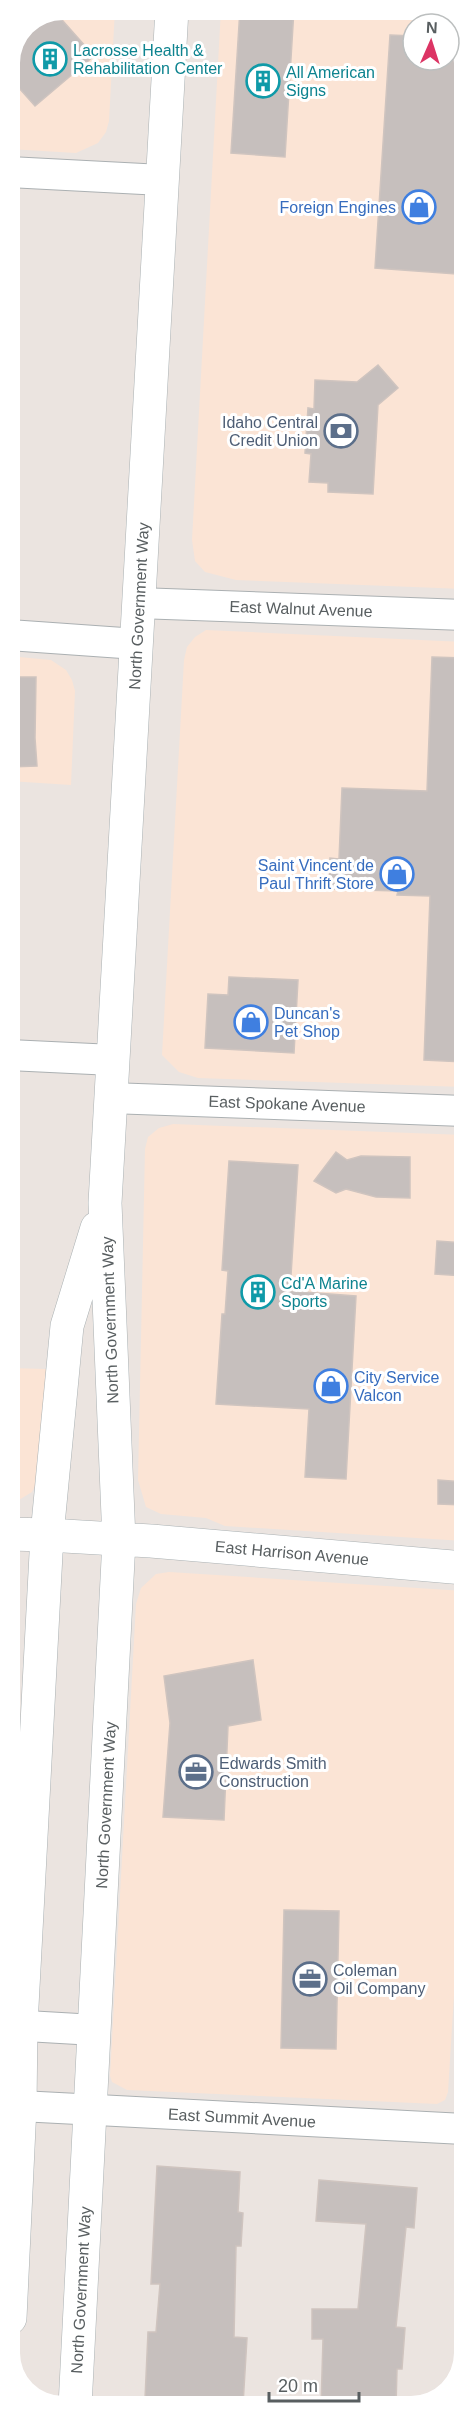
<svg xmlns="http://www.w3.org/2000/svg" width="473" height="2416" viewBox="0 0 473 2416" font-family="Helvetica,sans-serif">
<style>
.commercial{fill:#fbe4d5}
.building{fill:#c6bfbd;stroke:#cfc4bf;stroke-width:1.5}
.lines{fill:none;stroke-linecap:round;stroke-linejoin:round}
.minor-casing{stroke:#abb0b2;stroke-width:32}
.tertiary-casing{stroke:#abb0b2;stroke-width:34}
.secondary-casing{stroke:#aab1b3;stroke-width:34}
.minor{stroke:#fff;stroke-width:30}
.tertiary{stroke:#fff;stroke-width:33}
.secondary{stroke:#fff;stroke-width:33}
.labels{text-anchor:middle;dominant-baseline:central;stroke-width:6;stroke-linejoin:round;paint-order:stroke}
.culture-label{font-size:16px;fill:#0d838f;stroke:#fff;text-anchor:start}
.shop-label{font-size:16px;fill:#366cbe;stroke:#fff;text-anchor:end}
.service-label{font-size:16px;fill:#4e5e75;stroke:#fff;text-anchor:start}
.street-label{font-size:16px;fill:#585e60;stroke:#fff}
</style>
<rect width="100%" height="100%" fill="#ebe4e0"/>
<!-- commercial -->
<path class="commercial" d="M63,9H115L109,121L106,132L98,143L76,153L9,149V63L25,25Z
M221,9H417L447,24H413V60H449V27L463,56L464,589L236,580L205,572L195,561L192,540Z
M206,630L464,642V1087L198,1078L179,1072L162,1055L184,660L187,647L195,637Z
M9,656L51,660L66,670L72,680L75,691L71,785L9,781Z
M173,1124L464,1135V1541L225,1526L206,1518L161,1514L146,1507L138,1480L145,1149L148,1137L159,1128Z
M9,1368L46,1369L39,1479L32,1492L9,1506Z
M169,1572L464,1591V1833L448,2092L445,2100L437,2104L127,2090L112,2082L110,2076L136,1604L141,1588L156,1574Z"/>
<!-- building -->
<path class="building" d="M240,9H294L285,157L231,153Z
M55,12L94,56L35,106L19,88L9,97V63L25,25Z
M390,35L413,36V60H449V38L455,39L463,56L464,146L456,274L375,268Z
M378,365L398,388L378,405L373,494L328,492V483L309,482L311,454L305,453L308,408L314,409L315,380L357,382Z
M432,657L464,658V1062L424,1060L430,896L397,895L398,891L329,889L330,858L339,859L342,788L427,791Z
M11,677H36L35,738L37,766L9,767Z
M229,977L298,980L294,1053L205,1048L208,994L228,995Z
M336,1152L347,1160L361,1156L410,1157V1198L376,1197L346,1189L336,1193L314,1181Z
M229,1161L298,1165L290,1291L356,1296L346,1479L305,1477L309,1409L216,1404L222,1314H225L228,1271L222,1270Z
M437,1241L464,1243V1276L435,1274Z
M438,1480L464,1482V1505L438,1504Z
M253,1660L261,1720L228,1726L224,1820L163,1817L170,1723L164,1676Z
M284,1910L339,1911L336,2049L281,2048Z
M157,2166L240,2172L238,2212L243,2213L241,2246H236L234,2337L247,2338L243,2405L145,2399L148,2332H156L160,2284H151Z
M319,2180L417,2188L414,2228L406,2227L396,2327L405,2328L402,2369H397L396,2406L321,2407L323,2339H312V2309H358L366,2224L316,2221Z"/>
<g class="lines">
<defs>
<path id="minor" d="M9,172L162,180
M138,603L464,615
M9,635L137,644
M9,1055L113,1060
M110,1098L464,1111
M9,2025L95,2030
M20,2106L464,2129"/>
<path id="tertiary" d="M9,1534L47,1535"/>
<path id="secondary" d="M47,1535L151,1541L464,1568
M10,2318L20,2106L21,2025L47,1535L67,1326L97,1228
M75,2407L119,1540L105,1203L172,9"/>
</defs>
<!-- minor casing -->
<use href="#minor" class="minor-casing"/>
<!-- tertiary casing -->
<use href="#tertiary" class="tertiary-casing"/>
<!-- secondary casing -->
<use href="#secondary" class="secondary-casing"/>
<!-- minor -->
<use href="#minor" class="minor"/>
<!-- tertiary -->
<use href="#tertiary" class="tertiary"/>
<!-- secondary -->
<use href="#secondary" class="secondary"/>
</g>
<!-- icons -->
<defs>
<symbol id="building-ring" viewBox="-11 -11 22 22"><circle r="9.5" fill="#fff" stroke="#0f9aa8" stroke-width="1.5"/><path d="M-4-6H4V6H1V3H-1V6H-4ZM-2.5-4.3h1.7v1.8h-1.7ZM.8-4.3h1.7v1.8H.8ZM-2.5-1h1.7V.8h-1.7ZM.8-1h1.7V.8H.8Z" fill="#0f9aa8"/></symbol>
<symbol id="shop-ring" viewBox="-11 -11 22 22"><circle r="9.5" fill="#fff" stroke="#3f7fe0" stroke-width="1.5"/><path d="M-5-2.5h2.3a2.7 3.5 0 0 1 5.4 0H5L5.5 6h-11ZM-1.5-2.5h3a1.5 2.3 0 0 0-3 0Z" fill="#3f7fe0"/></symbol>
<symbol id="bank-ring" viewBox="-11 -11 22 22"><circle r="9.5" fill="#fff" stroke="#5c6f8a" stroke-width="1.5"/><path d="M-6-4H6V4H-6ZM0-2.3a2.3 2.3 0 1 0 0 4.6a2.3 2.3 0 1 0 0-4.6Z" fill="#5c6f8a"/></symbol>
<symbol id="office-ring" viewBox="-11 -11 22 22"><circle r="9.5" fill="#fff" stroke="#5c6f8a" stroke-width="1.5"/><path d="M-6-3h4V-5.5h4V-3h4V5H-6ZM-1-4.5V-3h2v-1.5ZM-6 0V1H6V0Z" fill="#5c6f8a"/></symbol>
</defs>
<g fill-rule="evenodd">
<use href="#building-ring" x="31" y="40" width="38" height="38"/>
<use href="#building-ring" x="244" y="62" width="38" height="38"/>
<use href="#shop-ring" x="400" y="188" width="38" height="38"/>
<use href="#bank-ring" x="322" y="412" width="38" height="38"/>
<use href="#shop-ring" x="378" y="855" width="38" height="38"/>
<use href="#shop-ring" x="232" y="1003" width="38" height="38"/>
<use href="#building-ring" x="239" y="1273" width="38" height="38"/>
<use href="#shop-ring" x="312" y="1367" width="38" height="38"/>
<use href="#office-ring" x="177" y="1753" width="38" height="38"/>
<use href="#office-ring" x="291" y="1960" width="38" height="38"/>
</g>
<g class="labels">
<!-- culture labels -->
<g class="culture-label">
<text x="73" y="50">Lacrosse Health &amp;<tspan x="73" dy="18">Rehabilitation Center</tspan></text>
<text x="286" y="72">All American<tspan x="286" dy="18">Signs</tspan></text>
<text x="281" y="1283">Cd'A Marine<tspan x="281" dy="18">Sports</tspan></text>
</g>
<!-- shop labels -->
<g class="shop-label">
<text x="396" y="207">Foreign Engines</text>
<text x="374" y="865">Saint Vincent de<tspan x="374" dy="18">Paul Thrift Store</tspan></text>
<text x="274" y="1013" text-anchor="start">Duncan's<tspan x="274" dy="18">Pet Shop</tspan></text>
<text x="354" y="1377" text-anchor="start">City Service<tspan x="354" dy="18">Valcon</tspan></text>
</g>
<!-- service labels -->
<g class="service-label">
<text x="318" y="422" text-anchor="end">Idaho Central<tspan x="318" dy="18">Credit Union</tspan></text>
<text x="219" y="1763">Edwards Smith<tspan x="219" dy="18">Construction</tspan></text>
<text x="333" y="1970">Coleman<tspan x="333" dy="18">Oil Company</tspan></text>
</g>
<!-- street labels -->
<g class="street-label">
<text transform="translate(139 606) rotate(-87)">North Government Way</text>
<text transform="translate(301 609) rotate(2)">East Walnut Avenue</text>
<text transform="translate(287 1104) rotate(2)">East Spokane Avenue</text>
<text transform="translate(110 1320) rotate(-92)">North Government Way</text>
<text transform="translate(292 1553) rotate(5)">East Harrison Avenue</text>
<text transform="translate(106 1805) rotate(-87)">North Government Way</text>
<text transform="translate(242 2118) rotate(3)">East Summit Avenue</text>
<text transform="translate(81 2290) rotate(-87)">North Government Way</text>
</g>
</g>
<!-- crop -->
<path d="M0 0H473V2416H0ZM63 20H411A43 43 0 0 1 454 63V2353A43 43 0 0 1 411 2396H63A43 43 0 0 1 20 2353V63A43 43 0 0 1 63 20Z" fill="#fff" fill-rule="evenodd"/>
<!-- north arrow -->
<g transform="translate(431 42) rotate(3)"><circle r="28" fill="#ffffff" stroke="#bcbfbf" stroke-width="1.5"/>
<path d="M0-4.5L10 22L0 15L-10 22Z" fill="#dc3464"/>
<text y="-9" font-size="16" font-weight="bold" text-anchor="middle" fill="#585e60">N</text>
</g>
<!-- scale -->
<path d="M269 2392v9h90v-9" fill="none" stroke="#585e60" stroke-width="3"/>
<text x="278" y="2392" font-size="18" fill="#585e60" stroke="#ffffff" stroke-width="4.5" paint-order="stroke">20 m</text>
</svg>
